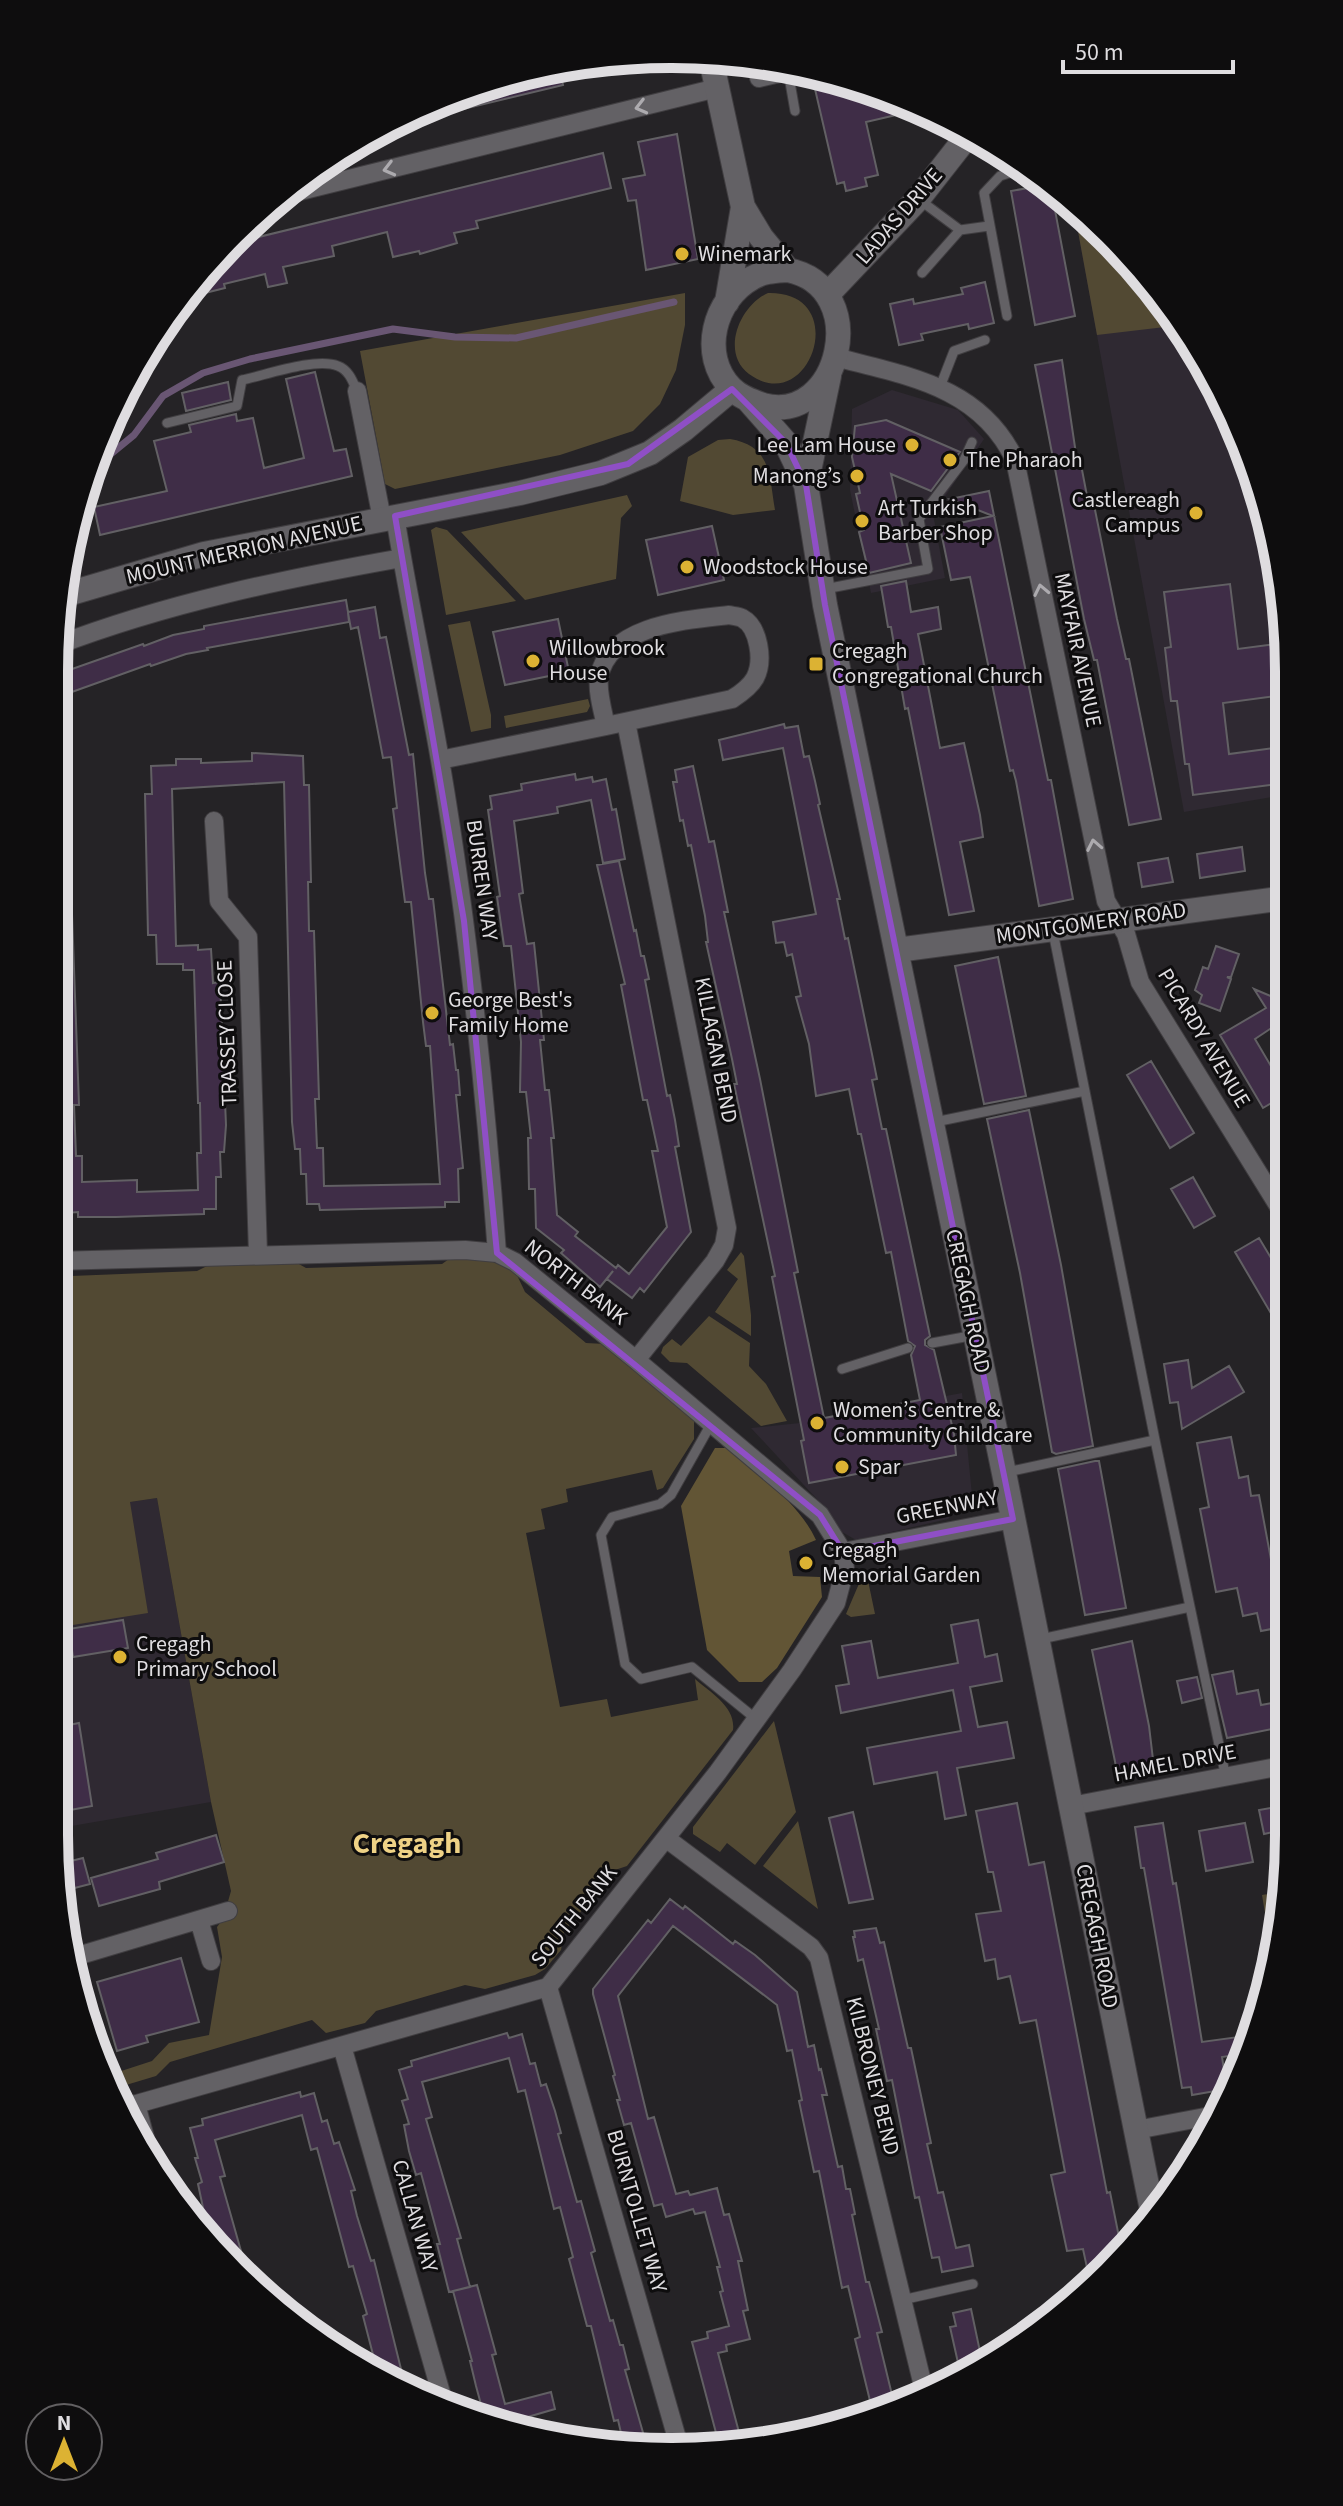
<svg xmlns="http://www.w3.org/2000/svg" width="1343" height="2506" viewBox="0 0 1343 2506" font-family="'Source Sans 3',sans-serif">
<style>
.built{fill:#2f2932}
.green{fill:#524933}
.forest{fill:#625535}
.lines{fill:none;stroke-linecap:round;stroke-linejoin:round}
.stream{stroke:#695673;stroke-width:7}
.building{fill:#3f2d47;stroke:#626064;stroke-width:2}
.lane-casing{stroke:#403e41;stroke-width:11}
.street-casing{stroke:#403e41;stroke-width:20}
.secondary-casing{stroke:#403e41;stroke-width:26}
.lane{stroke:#636165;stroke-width:9}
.street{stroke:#636165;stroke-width:18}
.secondary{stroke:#636165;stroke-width:24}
.oneway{stroke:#adabaf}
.marked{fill:none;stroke:#8f4fc6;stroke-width:6;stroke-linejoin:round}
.poi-dot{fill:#dcb233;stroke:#0e0d0e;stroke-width:3}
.labels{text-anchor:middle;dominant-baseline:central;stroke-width:6;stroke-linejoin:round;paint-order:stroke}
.street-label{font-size:22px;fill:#dfdde0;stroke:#0e0d0e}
.poi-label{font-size:22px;fill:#dfdde0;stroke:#0e0d0e;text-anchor:start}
.district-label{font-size:30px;font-weight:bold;fill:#efd286;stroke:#0e0d0e}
.rim{fill:none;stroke:#dfdde0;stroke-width:10}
</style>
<rect width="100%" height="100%" fill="#252326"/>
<!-- built -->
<path class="built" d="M1073,204L1185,328L1242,436L1284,590V795L1184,812Z
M892,390L958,410L984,439L933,514L945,578L871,593L850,490L852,409Z
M962,1393L972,1495L948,1519L856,1540L842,1532L827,1510L751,1428L800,1423Z
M157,1498L211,1802L54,1829V1513Z"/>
<!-- green -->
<path class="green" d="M1073,204L1079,208L1182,325L1097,335Z
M685,293V325L676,370L660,404L633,431L560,455L395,489L385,484L360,351Z
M768,293C853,291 810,419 749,374C720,352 740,305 768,293Z
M730,439C772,446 769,476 775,510L733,515L680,501L688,457L718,440Z
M627,495L632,506L621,518L616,579L525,600L461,532Z
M436,527L447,530L516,601L446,615L431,530Z
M470,621L491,715V728L471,732L448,625Z
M588,699L590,706L587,712L506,728L504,716Z
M741,1252L744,1256L751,1315V1336L715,1312L738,1279L727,1270Z
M456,1254L487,1259L516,1273L525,1292L586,1343L605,1344L694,1418V1439L663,1488L657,1490L652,1470L566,1489L568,1502L541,1509L545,1529L526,1533L560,1707L607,1699L611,1717L698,1700L695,1679C711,1693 736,1707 733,1730L627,1866L615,1870L564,1932L561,1950L545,1969L535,1975L485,1989L465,1985L376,2011L365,2023L326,2033L312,2020L170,2062L156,2076L116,2088L109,2075L152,2061L169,2043L209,2035L222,1957L217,1927L223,1919L231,1891L211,1802L157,1498L130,1502L148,1613L54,1628L55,1267L71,1276L197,1271L217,1261L290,1259L306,1268L442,1264Z
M709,1316L750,1343L749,1366L766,1384L787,1421L761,1426L687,1363L670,1362L661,1353L663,1347L672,1339L681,1346Z
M866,1571L875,1614L851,1617L846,1614L864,1572Z
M774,1721L796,1812L755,1865L727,1843L720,1852L693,1834V1827Z
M798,1821L818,1909L763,1866Z
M1285,1891L1273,1961L1262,1895Z"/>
<!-- forest -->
<path class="forest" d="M715,1448H729C759,1475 799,1503 816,1540L789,1551L793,1576L820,1577L822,1597L777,1668L762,1682H739L707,1650L681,1506Z"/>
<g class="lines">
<!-- stream -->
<path class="stream" d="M90,471L134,435L163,396L203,373L250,359L393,329L455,337L516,338L674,302"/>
</g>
<!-- building -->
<path class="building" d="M559,67L563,85L426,118L423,109L473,87Z
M847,81L922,109L866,122L878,175L865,178L867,186L846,191L844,182L837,184L815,89Z
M677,134L698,259L646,270L636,200L628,201L623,179L645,175L638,142Z
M603,153L611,188L476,221L478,228L454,233L457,243L420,254L419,251L393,257L387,232L332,246L334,256L283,267L287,283L268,287L265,274L224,284L225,288L205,293L200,275L230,244Z
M1045,185L1051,189L1075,316L1035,325L1011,191Z
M985,282L994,323L969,329L968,324L921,334L923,340L899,345L890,304L913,299L914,304L963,294L961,288Z
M1062,360L1076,454H1079L1087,496L1092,495L1117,619L1126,659H1129L1161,819L1129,825L1097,660H1094L1084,619L1035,365Z
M315,372L334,451L346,449L352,476L100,535L94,507L167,491L154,441L191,432L189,425L236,414L237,421L253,418L264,468L304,458L286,379Z
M228,382L231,400L186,411L182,393Z
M886,420L960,452L931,491L891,474L911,563L869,573L859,532L864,530L856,494L860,493L852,457L855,426Z
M989,491L1048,780H1051L1073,899L1039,906L1016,781L1013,770L1010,771L970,577L951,580L940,527L993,516L950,499Z
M712,526L724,580L658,595L646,540Z
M906,581L911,612L938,607L941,629L918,634L940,748L964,743L980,815L983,837L960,842L974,911L949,915L908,708L905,709L891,627H888L881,586Z
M1230,584L1238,649L1284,643V695L1223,703L1229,754L1274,748L1278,784L1193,795L1189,764H1185L1177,701H1171L1165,648L1171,647L1164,592Z
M346,600L348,612L375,607L380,638L386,637L409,755L413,754L425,873L429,899H433L450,1045L453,1044L456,1070H458L460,1095H456L463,1168L458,1169L459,1202H445V1207L320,1210L319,1204H307L306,1174H301L300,1149H295L292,1122L284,782L172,789L176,946L198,945V950L211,949L213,983L220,982L226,1125L224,1152H220L221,1177H216V1209H204V1214L116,1217H78V1212L66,1213L65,1182H60L59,1156H55V915L72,914L79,1105H74L76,1156H82V1182L137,1180V1192L198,1190L197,1153H201L200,1103H198L194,970H183V964H157L156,935H148L145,794H152L151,766L176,765V759H201V763L252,761V753L303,756L304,785H309L311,882H308L309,931H314L319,1099H315L317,1148H323L324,1186L440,1184L430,1046H426L423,1022L411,902H405L393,809L397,808L391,757L383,758L358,627L351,629L348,613L349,622L207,648L208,650L186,654L151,666L150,664L55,698V675L143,644L144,646L173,635L204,629V626Z
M558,619L569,672L505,685L493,632Z
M784,724L785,728L798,726L804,757L809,756L815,781L820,804L818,805L840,899H837L845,939L848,938L873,1059L877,1079L872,1080L882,1129H886L930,1336L925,1340V1345L934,1350L954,1434L956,1455L809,1483L801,1441L804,1440L772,1277L775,1276L734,1084H737L732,1059L706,942H708L705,916L691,845L688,846L683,820L680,821L673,782H677L675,770L693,766L709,842L714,841L728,912H724L760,1079L798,1272L794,1273L824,1418L920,1400L911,1355L915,1346L908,1341L891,1252L886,1253L861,1134H858L849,1089L816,1096L809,1044L796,997L801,996L792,954L787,956L784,942L776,943L773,922L816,914L783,748L723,760L719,740Z
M575,774L576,780L592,777L593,782L606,779L612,810L616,809L625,859L603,863L591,800L557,807L558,813L514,821L523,893L519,894L527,944L534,943L544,1040H540L545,1090H549L554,1138H551L557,1215L578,1232L575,1236L616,1268L618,1265L629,1274L667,1227L652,1151H658L647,1100H643L621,985L625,984L597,865L619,861L634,931L636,930L641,956H644L649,979L645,980L667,1096L670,1095L675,1120L679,1146L675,1147L691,1232L644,1292L640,1288L632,1298L607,1279L613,1271L600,1287L561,1253L564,1250L536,1228L535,1189H529L528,1138H531L526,1092H520L521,1042L511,946H504L497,897L500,896L488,810L492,809L490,796L522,790L521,784Z
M1242,847L1245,871L1200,878L1197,854Z
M1168,858L1173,882L1142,887L1138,863Z
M1216,946L1239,954L1231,977H1227L1231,979L1220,1011L1199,1003L1202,995L1195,990L1203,967L1208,969Z
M998,957L1026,1096L984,1104L955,966Z
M1254,989L1280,1000L1285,997V1039L1276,1025L1255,1039L1285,1090V1095L1263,1108L1220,1035L1266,1008Z
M1151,1061L1194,1133L1170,1148L1127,1075Z
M1029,1110L1061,1265L1093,1446L1056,1454L1052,1452L1020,1273L987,1119Z
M1193,1177L1215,1216L1194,1228L1171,1189Z
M1259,1238L1286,1283V1339L1235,1252Z
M1188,1360L1192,1388L1229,1366L1244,1392L1182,1429L1178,1402L1170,1403L1164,1364Z
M1231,1437L1239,1478L1248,1476L1251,1496L1259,1495L1275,1581L1287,1579V1626L1261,1631L1257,1613L1243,1616L1237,1588L1216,1592L1200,1509L1209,1507L1197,1443Z
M1095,1461H1099L1126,1608L1085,1615L1058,1469Z
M123,1620L128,1648L73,1657L69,1629Z
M978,1620L985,1657L997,1654L1002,1681L970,1687L978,1727L1007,1722L1014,1758L957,1768L966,1815L945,1819L937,1772L874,1784L867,1748L961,1731L953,1690L841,1713L836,1686L849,1684L842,1646L871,1641L878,1678L958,1663L951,1625Z
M1132,1641L1149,1726L1154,1768L1118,1776L1092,1650Z
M1233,1671L1237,1694L1258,1690L1261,1705L1282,1701L1287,1726L1227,1738L1212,1675Z
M1197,1677L1202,1698L1182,1703L1177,1681Z
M79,1723L92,1806L54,1813V1728Z
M1017,1803L1029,1865L1044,1862L1107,2193L1110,2192L1122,2252L1108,2271L1093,2282L1092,2276L1089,2277L1083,2249L1067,2251L1051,2175L1065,2172L1036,2020L1020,2023L1010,1976L998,1979L995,1959L985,1961L976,1914L1001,1911L993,1872H988L976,1811Z
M1287,1805L1288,1829L1264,1834L1259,1810Z
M853,1812L873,1899L849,1903L829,1818Z
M1163,1823L1173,1884L1176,1883L1202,2042L1238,2037L1241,2054L1222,2057L1227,2089L1192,2095L1191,2087L1182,2088L1144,1868H1141L1135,1827Z
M1245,1823L1253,1862L1206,1871L1199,1831Z
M216,1835L224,1862L159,1882L160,1889L99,1906L91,1878L158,1859L156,1853Z
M83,1858L90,1884L63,1891L59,1864Z
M670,1899L683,1909L685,1906L733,1944L735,1941L755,1955L797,1992L808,2047L814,2045L819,2070L821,2069L827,2095H822L838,2167L842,2166L846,2189H850L855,2214L852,2215L866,2282H869L882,2332L877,2333L894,2403L872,2409L855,2339L860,2337L848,2286L842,2288L819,2171L814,2172L799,2101L802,2100L792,2050L787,2051L777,2005L673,1926L618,1996L648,2119L654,2117L676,2194L688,2191L690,2195L717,2188L724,2215L729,2214L742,2261H738L748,2310L743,2311L750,2339L726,2345L727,2351L718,2353L740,2436L736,2437L739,2447L720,2448L692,2342L708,2338L707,2332L729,2326L720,2292L723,2291L717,2267H720L705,2212L695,2214L693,2209L666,2217L662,2204L654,2206L631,2123L624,2125L617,2100H620L613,2076L615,2075L593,1994V1989L648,1920L651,1923Z
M876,1928L880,1943L884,1942L908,2048H911L931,2143L927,2144L938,2193L943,2192L956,2248L969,2245L973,2266L942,2272L939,2257L932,2258L919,2197L915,2198L892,2080L887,2081L876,2029H879L863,1959L858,1961L853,1937H855L854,1931Z
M181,1958L199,2022L146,2036L148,2042L117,2051L97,1982Z
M507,2033L509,2038L522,2034L530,2064L535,2063L541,2086L546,2084L555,2111L561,2133L558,2134L577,2202L581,2201L595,2251L591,2253L610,2321L613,2320L620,2345H623L629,2369L625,2370L648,2450H625L618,2420L614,2421L591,2326H587L569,2259L573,2257L560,2207L554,2209L525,2090L518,2092L509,2058L422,2082L432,2117L426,2119L461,2238L457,2239L470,2287L449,2292L437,2244H440L421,2173L416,2175L409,2151L404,2125L409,2124L402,2101L408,2099L399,2070L412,2066L411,2061Z
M300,2092L301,2097L314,2093L322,2122L327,2120L334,2144L339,2142L355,2190L351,2191L357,2216L371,2261L374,2260L401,2369L384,2373L377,2370L363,2316L367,2314L353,2266L349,2267L317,2148L311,2150L302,2115L215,2140L225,2176L220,2177L247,2272L209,2236L198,2184L202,2182L195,2158H198L190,2128L203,2125L202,2119Z
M477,2285L496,2354L492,2355L505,2404L551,2392L555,2409L514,2421L517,2432L485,2419L476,2386L470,2361H472L453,2291Z
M971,2309L982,2361L961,2376L950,2327L956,2326L953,2313Z"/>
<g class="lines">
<defs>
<path id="lane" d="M788,71L795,111
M921,201L960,230L989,226
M922,273L960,230
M1007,316L984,193L1000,176L1022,169
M940,387L954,351L985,340
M167,423L237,406L242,380C266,375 316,357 338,366C349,370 353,382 357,391
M825,589L928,569L919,519L964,460L972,442
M1053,932L1155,1440L1226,1778
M935,1122L1085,1091
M932,1343L975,1335
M842,1369L908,1348
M711,1424L671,1495L660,1504L612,1517L601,1535L625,1664L641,1679L692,1667L756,1719
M1007,1472L1155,1440
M1041,1639L1190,1607
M902,2300L973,2284"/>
<path id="street" d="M759,78L797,69
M280,196L717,88
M835,357C907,376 980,386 1015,460L1106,901L1126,934L1140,982L1286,1218
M357,391L382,519
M395,516C408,598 426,679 440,760C468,923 485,1089 497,1253
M55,646C167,603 284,579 402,558
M626,722L727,1228L724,1245L715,1261L636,1360
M440,760L606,726L732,699C740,694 750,687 755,678C764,661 759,627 742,618C738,616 733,616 729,615C686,620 609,625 599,677C597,692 603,712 606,726
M214,821L219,901L248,937L258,1254
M55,1261L465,1250L497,1253L515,1262L636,1360L820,1515L843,1552L845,1569L836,1603L792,1670L718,1772L548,1987L126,2107
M843,1552L1013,1519
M1071,1806L1287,1765
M667,1839L811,1947L819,1958L925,2394
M199,1920L211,1961
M74,1957L228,1911
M548,1987L680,2449
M342,2046L443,2400
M136,2104L147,2145
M1136,2130L1221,2114"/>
<path id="secondary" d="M710,55L743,207L761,237L788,270
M788,270C873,287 840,426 763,405C751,401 740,397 731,388C699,355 714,299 752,278C764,271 775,271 788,270Z
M827,295L918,199L969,134
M727,302L743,207
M749,401L786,443L806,485L825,605L1004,1473L1152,2210
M806,485L829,376
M61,596L204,554L520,493L601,473L650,453L683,430L732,389
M897,950L1285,898"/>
</defs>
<!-- lane casing -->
<use href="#lane" class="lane-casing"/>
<!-- street casing -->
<use href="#street" class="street-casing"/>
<!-- secondary casing -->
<use href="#secondary" class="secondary-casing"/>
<!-- lane -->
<use href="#lane" class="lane"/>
<!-- street -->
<use href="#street" class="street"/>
<!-- secondary -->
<use href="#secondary" class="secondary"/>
</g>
<!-- one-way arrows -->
<defs><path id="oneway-chevron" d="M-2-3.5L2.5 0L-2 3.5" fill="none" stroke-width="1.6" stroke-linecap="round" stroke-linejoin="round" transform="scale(2)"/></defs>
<g class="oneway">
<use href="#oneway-chevron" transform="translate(641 107) rotate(166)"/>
<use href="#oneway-chevron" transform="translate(389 169) rotate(166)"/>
<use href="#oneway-chevron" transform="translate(1041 590) rotate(-102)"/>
<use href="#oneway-chevron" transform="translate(1094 845) rotate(-101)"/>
</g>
<!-- marked area -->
<path class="marked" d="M732,389L786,443L806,485L825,605L1013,1519L843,1552L820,1515L497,1253L464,921L395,516L628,464Z"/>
<!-- markers -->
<g class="poi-dot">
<circle cx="682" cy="254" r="8"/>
<circle cx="912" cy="445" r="8"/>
<circle cx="950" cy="460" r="8"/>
<circle cx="857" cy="476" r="8"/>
<circle cx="1196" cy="513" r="8"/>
<circle cx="862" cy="521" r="8"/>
<circle cx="687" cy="567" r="8"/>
<circle cx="533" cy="661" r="8"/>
<rect x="808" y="656" width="16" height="16" rx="4"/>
<circle cx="432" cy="1013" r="8"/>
<circle cx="817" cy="1423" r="8"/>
<circle cx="842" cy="1467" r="8"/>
<circle cx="806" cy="1563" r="8"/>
<circle cx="120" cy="1657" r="8"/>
</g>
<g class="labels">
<!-- street labels -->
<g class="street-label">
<text transform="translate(899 216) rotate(-49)">LADAS DRIVE</text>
<text transform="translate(244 550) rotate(-13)">MOUNT MERRION AVENUE</text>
<text transform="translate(1078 650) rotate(78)">MAYFAIR AVENUE</text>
<text transform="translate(482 880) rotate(82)">BURREN WAY</text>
<text transform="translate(1091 923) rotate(-8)">MONTGOMERY ROAD</text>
<text transform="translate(227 1033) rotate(-92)">TRASSEY CLOSE</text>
<text transform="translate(1204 1038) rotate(59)">PICARDY AVENUE</text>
<text transform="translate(716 1050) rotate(79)">KILLAGAN BEND</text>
<text transform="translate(576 1282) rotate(38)">NORTH BANK</text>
<text transform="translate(968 1301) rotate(78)">CREGAGH ROAD</text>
<text transform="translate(947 1507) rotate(-11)">GREENWAY</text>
<text transform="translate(1175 1763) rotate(-11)">HAMEL DRIVE</text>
<text transform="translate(574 1916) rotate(-51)">SOUTH BANK</text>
<text transform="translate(1097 1936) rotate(79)">CREGAGH ROAD</text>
<text transform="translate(873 2076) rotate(76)">KILBRONEY BEND</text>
<text transform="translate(637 2211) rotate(74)">BURNTOLLET WAY</text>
<text transform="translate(415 2216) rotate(74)">CALLAN WAY</text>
</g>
<!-- poi labels -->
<g class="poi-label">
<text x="698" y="254">Winemark</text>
<text x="896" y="445" text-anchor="end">Lee Lam House</text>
<text x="966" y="460">The Pharaoh</text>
<text x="841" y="476" text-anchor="end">Manong’s</text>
<text x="1180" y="500" text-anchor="end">Castlereagh<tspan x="1180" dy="25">Campus</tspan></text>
<text x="878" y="508">Art Turkish<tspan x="878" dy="25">Barber Shop</tspan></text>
<text x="703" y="567">Woodstock House</text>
<text x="549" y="648">Willowbrook<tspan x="549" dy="25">House</tspan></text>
<text x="832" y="651">Cregagh<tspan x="832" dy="25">Congregational Church</tspan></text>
<text x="448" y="1000">George Best's<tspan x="448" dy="25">Family Home</tspan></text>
<text x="833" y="1410">Women’s Centre &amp;<tspan x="833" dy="25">Community Childcare</tspan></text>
<text x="858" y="1467">Spar</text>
<text x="822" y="1550">Cregagh<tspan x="822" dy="25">Memorial Garden</tspan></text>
<text x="136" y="1644">Cregagh<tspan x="136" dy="25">Primary School</tspan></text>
</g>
<!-- district labels -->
<g class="district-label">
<text x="407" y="1843">Cregagh</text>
</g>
</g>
<!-- crop -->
<path d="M0 0H1343V2506H0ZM671 68H672A603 603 0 0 1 1275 671V1835A603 603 0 0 1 672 2438H671A603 603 0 0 1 68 1835V671A603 603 0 0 1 671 68Z" fill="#0e0d0e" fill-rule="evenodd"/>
<path class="rim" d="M671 68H672A603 603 0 0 1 1275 671V1835A603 603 0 0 1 672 2438H671A603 603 0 0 1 68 1835V671A603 603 0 0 1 671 68Z"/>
<!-- north arrow -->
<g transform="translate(64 2442)"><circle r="38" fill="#0e0d0e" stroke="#626062" stroke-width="2"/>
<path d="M0-6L14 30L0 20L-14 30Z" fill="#dcb233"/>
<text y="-12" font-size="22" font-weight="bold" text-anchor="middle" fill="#dfdde0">N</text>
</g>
<!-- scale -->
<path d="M1063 60v12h170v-12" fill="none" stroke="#dfdde0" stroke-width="4"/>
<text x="1075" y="60" font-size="24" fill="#dfdde0" stroke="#0e0d0e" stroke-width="6" paint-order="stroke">50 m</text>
</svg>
